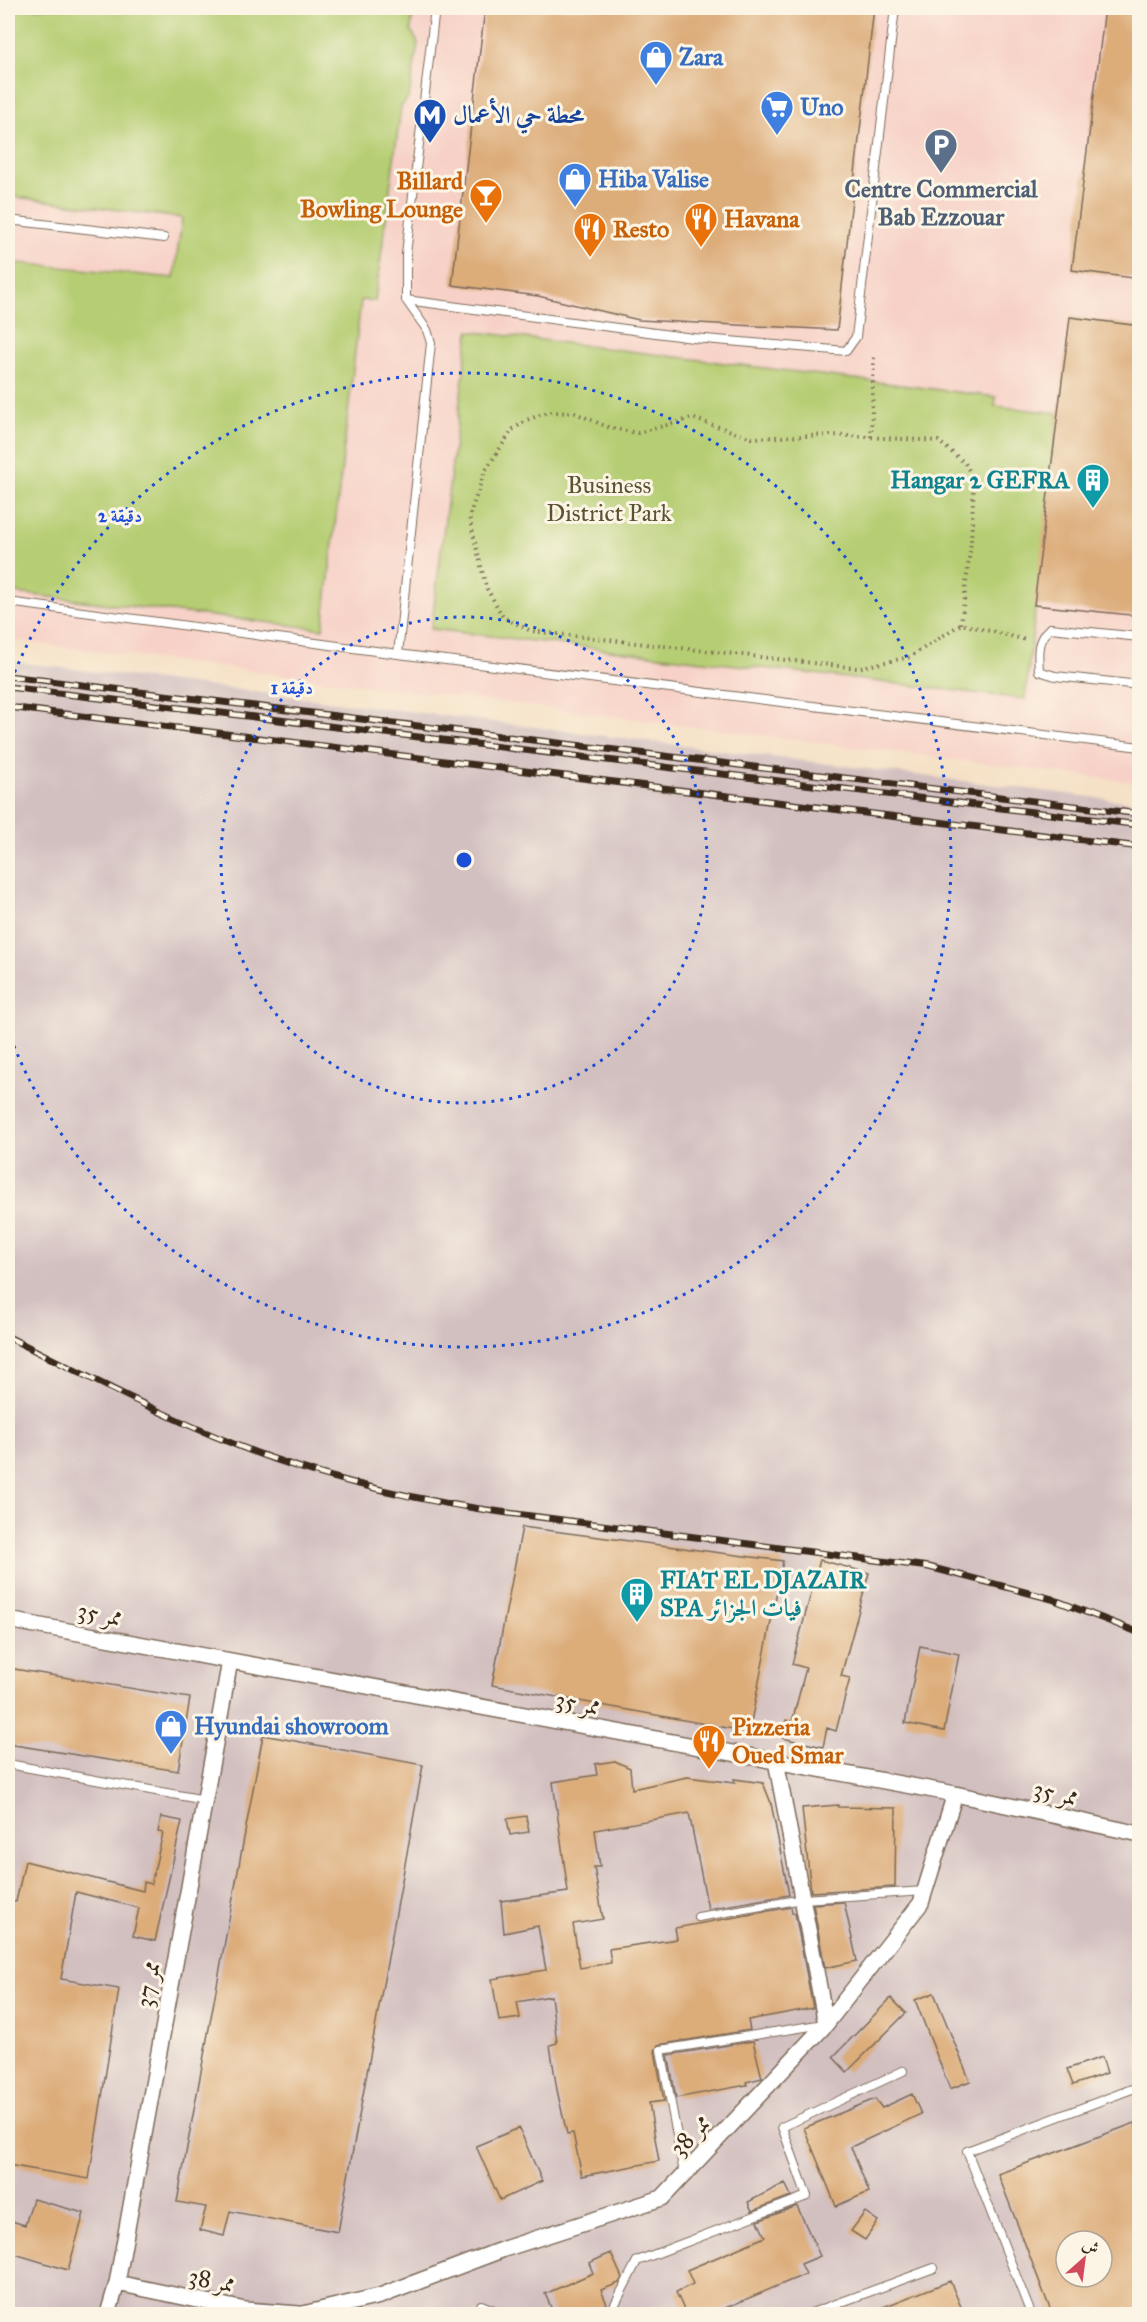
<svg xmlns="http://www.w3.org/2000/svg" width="1147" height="2322" viewBox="0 0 1147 2322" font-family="'IM FELL Great Primer',Amiri,serif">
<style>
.built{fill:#f7d1c7}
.industrial{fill:#d2bfc0;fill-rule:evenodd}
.green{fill:#b6ce73;stroke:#787c48;stroke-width:1.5}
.building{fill:#dcac79;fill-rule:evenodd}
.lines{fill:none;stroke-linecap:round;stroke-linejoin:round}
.lane-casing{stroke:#7c6a59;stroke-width:10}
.street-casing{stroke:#7c6a59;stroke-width:18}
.path{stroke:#7c6a59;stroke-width:4;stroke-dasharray:1.5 4.5;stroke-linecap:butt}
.lane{stroke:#fff;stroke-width:8}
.street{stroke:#fff;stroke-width:15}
.rail-casing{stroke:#3b2a1e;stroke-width:7}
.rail{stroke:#fcf5e5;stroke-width:4.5;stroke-dasharray:14;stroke-linecap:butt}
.ring{fill:none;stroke:#1d4ed8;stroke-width:3;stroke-dasharray:3 6}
.labels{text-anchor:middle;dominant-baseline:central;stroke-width:6;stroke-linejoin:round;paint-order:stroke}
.shop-label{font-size:24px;font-weight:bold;fill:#366cbe;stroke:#fcf5e5;text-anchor:start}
.transit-label{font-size:24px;font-weight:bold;fill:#164399;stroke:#fcf5e5;text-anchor:start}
.food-label{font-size:24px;font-weight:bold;fill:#c56008;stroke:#fcf5e5;text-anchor:start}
.service-label{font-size:24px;font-weight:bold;fill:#4e5e75;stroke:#fcf5e5}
.culture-label{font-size:24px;font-weight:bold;fill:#0d838f;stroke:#fcf5e5;text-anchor:end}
.park-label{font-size:24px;fill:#5a5333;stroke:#fcf5e5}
.street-label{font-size:24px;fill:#3b2a1e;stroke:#fcf5e5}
.centre{fill:#1d4ed8;stroke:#fcf5e5;stroke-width:3}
.ring-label{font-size:18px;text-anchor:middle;font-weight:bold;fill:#1d4ed8;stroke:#fcf5e5;stroke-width:6;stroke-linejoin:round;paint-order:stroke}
</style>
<rect width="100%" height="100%" fill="#fcf5e5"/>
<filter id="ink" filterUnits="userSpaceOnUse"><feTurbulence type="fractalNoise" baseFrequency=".0167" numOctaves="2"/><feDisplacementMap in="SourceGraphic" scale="12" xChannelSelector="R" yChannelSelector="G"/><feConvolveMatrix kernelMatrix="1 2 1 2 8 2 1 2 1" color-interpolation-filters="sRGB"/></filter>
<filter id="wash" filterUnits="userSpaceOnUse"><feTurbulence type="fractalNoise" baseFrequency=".008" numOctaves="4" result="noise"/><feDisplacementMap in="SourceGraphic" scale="24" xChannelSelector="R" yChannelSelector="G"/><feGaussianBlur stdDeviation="1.35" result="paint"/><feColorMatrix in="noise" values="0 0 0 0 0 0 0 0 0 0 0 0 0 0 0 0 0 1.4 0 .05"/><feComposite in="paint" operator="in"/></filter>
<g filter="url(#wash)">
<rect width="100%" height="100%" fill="#f5e1c6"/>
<!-- built -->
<path class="built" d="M8,8H1139V783L8,640Z"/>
<!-- industrial -->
<path class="industrial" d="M8,661L1139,803V2314H8ZM1066,2241H1102V2277H1066Z"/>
<!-- green -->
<path class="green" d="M8,8H413L411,30L418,43L409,97L401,107L375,301L361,300L323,629L8,592V262L174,278L182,218L8,196Z
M469,331L996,397L995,406L1058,413L1025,699L431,629Z"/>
<g id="blocks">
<!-- building -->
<path class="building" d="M485,8H874L837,330L639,320L538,296L452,285Z
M1105,8H1140V279L1072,270Z
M1070,317L1140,326V616L1034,605Z
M522,1527L783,1561L749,1732L492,1685Z
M820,1560L869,1573L841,1676L850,1678L836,1731L827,1728L823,1747L782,1738L786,1720L792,1722L806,1668L792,1664Z
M920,1646L959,1654L944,1731L905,1723Z
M8,1668L190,1698L178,1771L8,1744Z
M263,1735L423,1765L338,2232L230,2211L224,2236L200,2230L206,2207L177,2202Z
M615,1761L630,1768L632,1789L687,1777L735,1783L734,1779L763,1783L771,1803L789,1895L708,1909L689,1813L595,1830L600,1867H594L603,1919L573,1924L580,1968L611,1963L609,1949L677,1939L675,1928L791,1907L792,1913H795L813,2008L748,2020L750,2030L658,2045L655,2051L664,2101L649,2103L659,2161L582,2176L573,2133L567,2134L557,2090L550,2045L557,2043L551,1996L517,2002L520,2018L499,2021L492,1979L546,1970L538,1926L504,1933L501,1901L568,1892L553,1782L597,1775L595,1764Z
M838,1805V1807L896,1808L895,1887L811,1892L802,1808Z
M526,1816L529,1832L510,1835L507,1819Z
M161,1817L182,1821L155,1941L133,1936L139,1908L76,1892L61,1979L119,1989L89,2179L8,2165V1901L16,1902L25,1861L143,1891L144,1882L151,1884L163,1833L158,1832Z
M844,1902L857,1961L825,1968L813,1904Z
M934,1993L970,2081L950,2089L915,2000Z
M891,1998L906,2013L847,2072L833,2057Z
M753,2041L762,2078L746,2082L747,2085L676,2098L668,2055Z
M1102,2057L1107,2073L1073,2085L1067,2069Z
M912,2094L921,2114L851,2147L869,2192L836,2206L804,2128L875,2099L882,2108Z
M1135,2123L1140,2135V2314H1052L998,2174ZM1066,2241H1102V2277H1066Z
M519,2128L542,2181L500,2200L476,2146Z
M785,2183L791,2196L752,2211L748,2202Z
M33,2199L84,2213L68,2270L8,2252V2220L25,2225Z
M797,2206L820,2256L801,2264L806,2274L711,2314H686L676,2292L693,2284L687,2270L765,2237L758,2221Z
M865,2212L878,2221L865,2240L851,2231Z
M611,2253L622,2278L619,2283L601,2290L607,2304L583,2314H554L545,2294L593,2273L589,2263Z
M950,2281L964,2314H868V2313Z"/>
</g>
</g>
<g filter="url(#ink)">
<use href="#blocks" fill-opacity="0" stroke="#7c6a59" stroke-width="1.5"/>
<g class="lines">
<defs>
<path id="lane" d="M8,220L164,238
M406,300L693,338L846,351L856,337L895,8
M8,602L398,654L1140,747
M1140,637L1050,628C1036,640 1038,653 1039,671L1055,676L1140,685
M398,654L431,343L427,330L406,300V254L435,8
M8,1764L205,1800
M698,1917L803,1899L925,1891
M684,2173L661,2050L824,2024
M477,2314L481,2305L504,2314
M610,2314L637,2261L807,2196L782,2127L903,2071
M809,2314L934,2268
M1031,2314L967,2151L1140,2086"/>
<path id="street" d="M8,1620L955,1794L1140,1834
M776,1761L826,2024
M117,2283L245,2310L299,2314
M108,2314L117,2283L230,1661
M303,2314L380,2296L504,2249L662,2198L826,2024L921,1903L955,1794"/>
</defs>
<!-- lane casing -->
<use href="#lane" class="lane-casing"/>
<!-- street casing -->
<use href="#street" class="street-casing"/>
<!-- path -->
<path class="path" d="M871,437L874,356
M961,624L971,542L974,480L965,463L938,441L831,435L752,438L692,418L638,433L610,428L575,413L548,412L527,420L512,430L485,471L469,517L486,587L503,617L531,631L857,668L910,657L961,624L1027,640"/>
<!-- lane -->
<use href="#lane" class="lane"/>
<!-- street -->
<use href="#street" class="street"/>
<defs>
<path id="rail" d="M8,676L1140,814
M8,687L1140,825
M8,707L1140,847
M8,1337C93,1379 179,1425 268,1457C346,1484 426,1502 508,1513L929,1567L1052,1599L1140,1633"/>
</defs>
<!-- rail casing -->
<use href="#rail" class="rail-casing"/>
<!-- rail -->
<use href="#rail" class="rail"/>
</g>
</g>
<!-- distance rings -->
<g class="ring">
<circle cx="464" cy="860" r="243"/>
<path d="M8 689A487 487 0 1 1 8 1031"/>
</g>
<!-- icons -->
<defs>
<symbol id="shop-pin" viewBox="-11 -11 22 30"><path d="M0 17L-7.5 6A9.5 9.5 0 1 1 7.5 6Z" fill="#3f7fe0" stroke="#fcf5e5"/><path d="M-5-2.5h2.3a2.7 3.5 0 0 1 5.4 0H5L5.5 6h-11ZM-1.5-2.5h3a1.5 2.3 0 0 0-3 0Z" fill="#fff"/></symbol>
<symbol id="supermarket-pin" viewBox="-11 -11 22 30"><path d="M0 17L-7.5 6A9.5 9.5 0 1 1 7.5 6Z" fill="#3f7fe0" stroke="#fcf5e5"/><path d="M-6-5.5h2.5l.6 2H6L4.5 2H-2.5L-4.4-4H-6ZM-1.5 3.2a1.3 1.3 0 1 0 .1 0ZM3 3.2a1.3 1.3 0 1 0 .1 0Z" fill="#fff"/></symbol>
<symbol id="metro-pin" viewBox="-11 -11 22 30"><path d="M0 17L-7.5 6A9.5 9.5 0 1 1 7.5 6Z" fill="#1a4fb4" stroke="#fcf5e5"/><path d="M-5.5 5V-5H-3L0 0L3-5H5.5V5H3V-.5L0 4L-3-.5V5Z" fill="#fff"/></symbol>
<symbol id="parking-pin" viewBox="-11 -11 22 30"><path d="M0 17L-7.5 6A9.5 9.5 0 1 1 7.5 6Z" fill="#5c6f8a" stroke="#fcf5e5"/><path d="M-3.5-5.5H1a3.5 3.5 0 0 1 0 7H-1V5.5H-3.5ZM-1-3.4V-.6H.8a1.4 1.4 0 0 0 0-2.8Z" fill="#fff"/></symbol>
<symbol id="bar-pin" viewBox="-11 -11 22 30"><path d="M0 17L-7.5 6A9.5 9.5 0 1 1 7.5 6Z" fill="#e8710a" stroke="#fcf5e5"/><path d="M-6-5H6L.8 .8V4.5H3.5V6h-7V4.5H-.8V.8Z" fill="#fff"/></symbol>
<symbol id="restaurant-pin" viewBox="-11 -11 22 30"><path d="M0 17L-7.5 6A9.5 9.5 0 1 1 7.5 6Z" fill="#e8710a" stroke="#fcf5e5"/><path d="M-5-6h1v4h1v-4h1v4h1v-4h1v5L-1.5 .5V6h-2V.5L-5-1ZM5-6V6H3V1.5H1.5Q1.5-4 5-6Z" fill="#fff"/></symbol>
<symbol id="building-pin" viewBox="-11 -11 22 30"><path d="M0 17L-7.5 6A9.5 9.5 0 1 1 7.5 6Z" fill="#0f9aa8" stroke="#fcf5e5"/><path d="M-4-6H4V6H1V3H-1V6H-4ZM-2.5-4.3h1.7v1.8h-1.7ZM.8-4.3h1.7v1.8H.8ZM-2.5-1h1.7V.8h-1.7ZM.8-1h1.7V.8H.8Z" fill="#fff"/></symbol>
</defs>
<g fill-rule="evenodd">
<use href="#shop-pin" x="637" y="38" width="38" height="52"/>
<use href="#supermarket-pin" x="758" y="88" width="38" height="52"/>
<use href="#metro-pin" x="411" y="96" width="38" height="52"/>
<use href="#parking-pin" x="922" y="126" width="38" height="52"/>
<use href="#shop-pin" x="556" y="160" width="38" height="52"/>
<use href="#bar-pin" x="467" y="176" width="38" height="52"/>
<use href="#restaurant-pin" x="682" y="200" width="38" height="52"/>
<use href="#restaurant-pin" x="571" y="210" width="38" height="52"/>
<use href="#building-pin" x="1074" y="461" width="38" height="52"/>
<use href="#building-pin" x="618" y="1575" width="38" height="52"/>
<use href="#shop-pin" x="152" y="1707" width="38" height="52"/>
<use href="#restaurant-pin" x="690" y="1722" width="38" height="52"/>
</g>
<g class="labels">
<!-- shop labels -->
<g class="shop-label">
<text x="679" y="57">Zara</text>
<text x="800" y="107">Uno</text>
<text x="598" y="179">Hiba Valise</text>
<text x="194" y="1726">Hyundai showroom</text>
</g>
<!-- transit labels -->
<g class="transit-label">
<text x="453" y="115">محطة حي الأعمال</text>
</g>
<!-- food labels -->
<g class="food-label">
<text x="463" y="181" text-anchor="end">Billard<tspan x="463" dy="28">Bowling Lounge</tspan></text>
<text x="724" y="219">Havana</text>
<text x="613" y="229">Resto</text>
<text x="732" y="1727">Pizzeria<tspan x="732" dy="28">Oued Smar</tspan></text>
</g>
<!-- service labels -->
<g class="service-label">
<text x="941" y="189">Centre Commercial<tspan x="941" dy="28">Bab Ezzouar</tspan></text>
</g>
<!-- culture labels -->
<g class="culture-label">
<text x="1070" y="480">Hangar 2 GEFRA</text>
<text x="660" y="1580" text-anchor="start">FIAT EL DJAZAIR<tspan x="660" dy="28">SPA فيات الجزائر</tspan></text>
</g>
<!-- park labels -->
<g class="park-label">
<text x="609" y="485">Business<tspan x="609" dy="28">District Park</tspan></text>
</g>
<!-- street labels -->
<g class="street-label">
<text transform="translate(100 1614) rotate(10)">ممر 35</text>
<text transform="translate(578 1703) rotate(10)">ممر 35</text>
<text transform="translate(1056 1793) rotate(12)">ممر 35</text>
<text transform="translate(148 1984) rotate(-80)">ممر 37</text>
<text transform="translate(690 2135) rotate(-47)">ممر 38</text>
<text transform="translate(212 2280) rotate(11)">ممر 38</text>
</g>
</g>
<circle cx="464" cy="860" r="9" class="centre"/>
<g class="ring-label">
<text x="120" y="522">2 دقيقة</text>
<text x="292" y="694">1 دقيقة</text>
</g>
<!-- margin -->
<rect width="1147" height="2322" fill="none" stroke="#fcf5e5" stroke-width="30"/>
<!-- north arrow -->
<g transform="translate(1084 2259) rotate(28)"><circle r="28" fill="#fcf5e5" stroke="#afa495" stroke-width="1.5"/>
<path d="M0-4.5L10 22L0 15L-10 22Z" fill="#d1495b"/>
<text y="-9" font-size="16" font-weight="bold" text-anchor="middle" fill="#3b2a1e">ش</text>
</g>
</svg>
